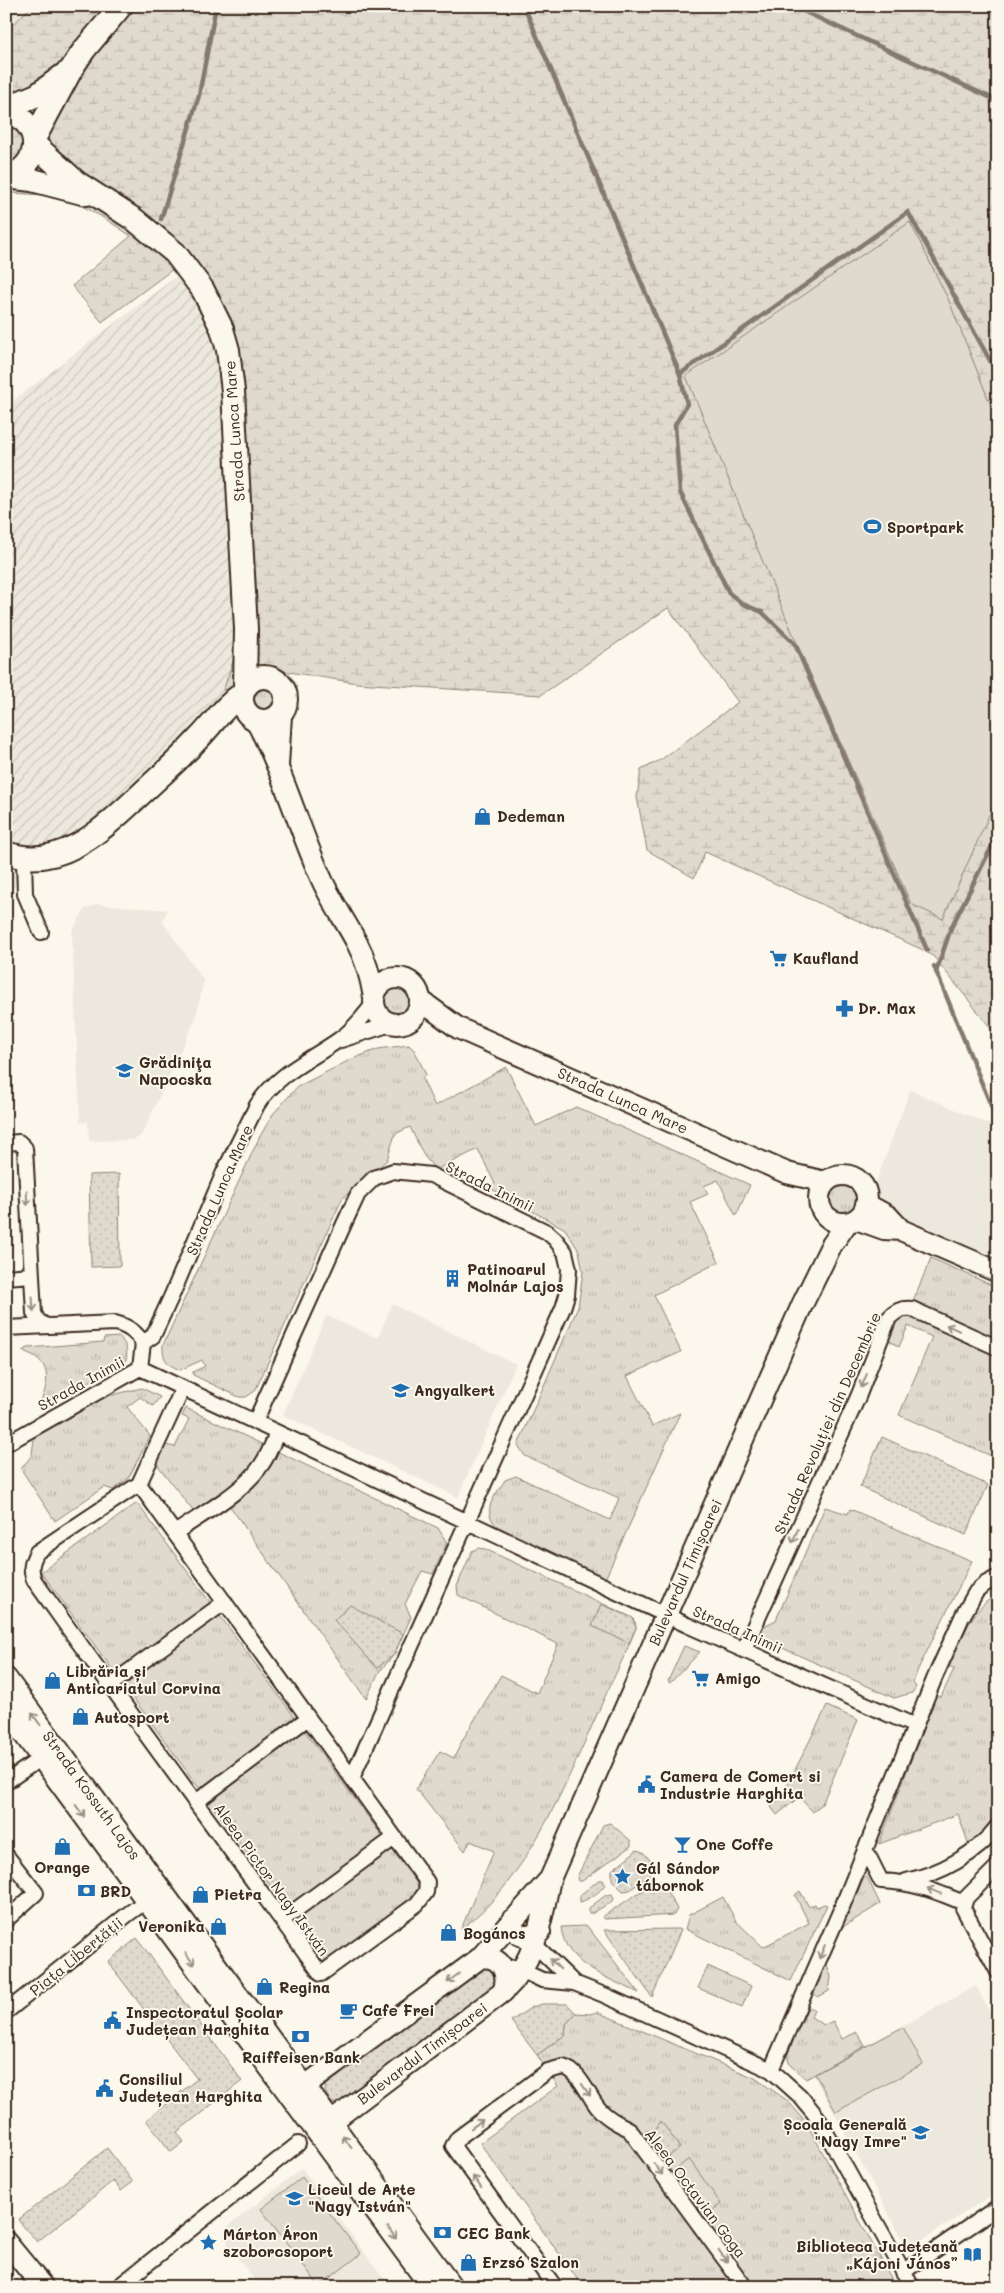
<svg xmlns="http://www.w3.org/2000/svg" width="1004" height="2293" viewBox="0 0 1004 2293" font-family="Mali,sans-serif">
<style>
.built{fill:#ede8dd}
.industrial{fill:url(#industrial-furrows)}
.grass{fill:url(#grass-tufts);stroke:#8d8276}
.wetland{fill:url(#wetland-marsh);stroke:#8d8276}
.park{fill:url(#park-dots);stroke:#8d8276}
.pitch{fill:#dfd9ce;stroke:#8d8276}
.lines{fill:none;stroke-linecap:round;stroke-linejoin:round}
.stream{stroke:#85796d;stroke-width:4.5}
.street-casing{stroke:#3b2a1e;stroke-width:18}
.secondary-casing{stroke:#3b2a1e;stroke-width:24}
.primary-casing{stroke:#3b2a1e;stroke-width:26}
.street{stroke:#fbf7ec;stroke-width:14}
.secondary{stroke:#fbf7ec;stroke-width:20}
.primary{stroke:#fbf7ec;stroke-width:22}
.rail{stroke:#3b2a1e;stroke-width:4}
.oneway{stroke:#9b9085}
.labels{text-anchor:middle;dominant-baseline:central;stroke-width:4;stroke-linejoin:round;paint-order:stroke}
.street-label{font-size:15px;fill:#3b2a1e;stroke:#fbf7ec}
.poi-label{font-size:15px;font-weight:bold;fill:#3b2a1e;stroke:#fbf7ec;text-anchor:start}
</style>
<defs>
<pattern id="industrial-furrows" width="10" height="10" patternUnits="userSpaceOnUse" patternTransform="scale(1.25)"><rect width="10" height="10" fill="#ede8dd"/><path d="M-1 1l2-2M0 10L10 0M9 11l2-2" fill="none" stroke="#ccc7bd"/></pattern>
<pattern id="grass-tufts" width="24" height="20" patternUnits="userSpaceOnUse" patternTransform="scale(1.25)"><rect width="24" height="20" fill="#dfd9ce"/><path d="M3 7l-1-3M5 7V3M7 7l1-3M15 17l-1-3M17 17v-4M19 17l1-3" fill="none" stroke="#c0bab0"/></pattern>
<pattern id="wetland-marsh" width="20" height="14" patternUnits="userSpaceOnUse" patternTransform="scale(1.25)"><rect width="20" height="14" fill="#dfd9ce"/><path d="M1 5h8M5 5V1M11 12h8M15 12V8" fill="none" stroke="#c0bab0"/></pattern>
<pattern id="park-dots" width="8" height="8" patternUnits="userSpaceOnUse" patternTransform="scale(1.25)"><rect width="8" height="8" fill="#dfd9ce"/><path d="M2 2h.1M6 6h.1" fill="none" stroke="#c0bab0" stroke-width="1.8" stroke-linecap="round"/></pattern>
</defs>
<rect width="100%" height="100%" fill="#fbf7ec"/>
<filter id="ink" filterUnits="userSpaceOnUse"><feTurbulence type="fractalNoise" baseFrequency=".02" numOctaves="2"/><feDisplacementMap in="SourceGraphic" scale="10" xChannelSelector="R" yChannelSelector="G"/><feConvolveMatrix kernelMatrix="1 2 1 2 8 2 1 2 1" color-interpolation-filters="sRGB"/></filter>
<g filter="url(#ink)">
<!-- built -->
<path class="built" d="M6,6H32L6,31Z
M6,864L17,869V885L6,894Z
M97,904L168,910L162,921L204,981L195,1020L143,1132L139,1137L133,1140L89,1141L88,1122H80L72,932L85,909Z
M910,1090L995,1127L998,1131V1258L883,1211L876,1202L874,1188Z
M392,1304L516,1364L458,1497L283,1415L326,1316L378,1338Z
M976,1986L998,2027V2191L915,2245L908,2244L904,2242L813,2074Z
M302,2168L366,2255L391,2287H260L228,2246L226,2228Z"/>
<!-- industrial -->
<path class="industrial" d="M178,275L199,306L213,338L223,382L239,643L233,664L223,691L158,765L88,828L62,842L38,847L19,845L6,841V406Z"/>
<!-- grass -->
<path class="grass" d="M249 698a16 16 0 1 1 32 0a16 16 0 1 1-32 0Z
M382 1000a15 15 0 1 1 30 0a15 15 0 1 1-30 0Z
M409,1045L415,1051L426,1075L422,1078L435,1106L506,1067L536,1126L576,1107L750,1185L736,1216L718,1180L704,1186L708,1194L690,1202L719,1262L654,1295L681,1352L627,1376L652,1426L680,1413L605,1579L499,1529C480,1510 494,1498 505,1480L516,1476L610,1520L619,1498L525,1456L518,1445L578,1307L583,1272L579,1251L565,1229L488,1187L495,1184L478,1149L436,1170L424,1156L410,1127L395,1134L387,1160L342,1199L255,1391L246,1397H239L193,1375V1372L205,1366L202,1360L180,1370C168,1365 162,1360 163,1345L259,1138L273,1114L297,1087L350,1060L378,1049Z
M829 1199a14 14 0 1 1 28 0a14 14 0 1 1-28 0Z
M931,1258L998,1288V1459L899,1415L932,1337L908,1326L899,1347L890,1341L889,1335L895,1320L907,1315Z
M120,1337C126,1345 128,1350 126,1360L113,1370L38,1406C51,1383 52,1359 22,1351L28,1348L103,1342L104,1338Z
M142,1388L160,1397L153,1406L140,1397L127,1407L150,1436L128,1479L113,1490L104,1487L55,1521L21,1469L32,1455L34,1438L107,1396Z
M186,1408L438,1528L447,1543L433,1574L422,1571L405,1604L411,1617L394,1655L379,1672L366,1699L220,1492L193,1511L156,1463L165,1445L175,1447L189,1419L182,1416Z
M137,1503L416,1882L419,1890L416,1899L330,1967L41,1572Z
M825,1507L848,1514L850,1509L972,1561L918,1669L913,1683L916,1687L912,1693L894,1698L758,1637L762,1627L776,1620Z
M478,1548L485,1549L629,1616L635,1622L636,1628C624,1659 608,1688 595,1719C564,1788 524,1884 461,1929L494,1851L470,1841L465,1851L416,1789L440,1751L454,1758L462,1741L501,1675L537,1693L558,1644L458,1595L457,1586L472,1551Z
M998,1593L997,1813L984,1837L970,1848L958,1814L879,1844L936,1695L941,1697L954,1669L949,1666C961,1638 971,1610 998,1593Z
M684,1646L700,1652L670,1683L668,1681Z
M827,1706L858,1720L822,1804L813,1812L799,1797L777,1815L771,1807L781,1798Z
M865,1876L867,1877L880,1904L841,1928Z
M800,1891L809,1907L815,1904L817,1907L824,1904L827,1905L791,1981L685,1929L689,1915L723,1897L736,1921L763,1947L809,1923L795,1895Z
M587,1926L639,1993C609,1978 565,1966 561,1927Z
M824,1964L827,1965L831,1977L829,1991L818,1997L814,1994Z
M708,1966L751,1986L742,2007L698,1988Z
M808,2007L814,2009L811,2017L824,2025L833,2021L842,2039L857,2032L865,2046L806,2079L790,2065L787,2056Z
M597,2012L755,2078L788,2101L806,2122L896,2287H583L480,2143L558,2086L537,2055L565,2035L566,2024L576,2013L590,2014Z"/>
<!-- wetland -->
<path class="wetland" d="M32,6H998V1037L934,957L921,949L705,852L694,878L647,850L637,797L641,770L662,759L738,702L668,608L541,695L357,683L283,671L257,672L223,691L239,643L223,382L213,338L199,306L173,269L102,322L72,286L131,236C112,223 90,208 67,200C48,194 26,194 6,193V31Z"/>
<!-- park -->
<path class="park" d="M119,1174L120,1266L91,1267L89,1175Z
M882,1437L988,1485L966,1535L860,1487Z
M601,1604L633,1618L636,1628L629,1643L592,1626Z
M350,1605L403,1634L394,1655L377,1668L334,1620Z
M610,1823L631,1841V1846L582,1881H578L577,1877L603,1825Z
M637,1850L643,1852L656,1867L655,1870L630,1890L623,1891L612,1880V1870Z
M599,1880H603L605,1884C601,1892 588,1900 580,1902V1895Z
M658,1880L661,1881L677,1909L674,1915L605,1919L602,1917Z
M612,1894L614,1899L611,1902L593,1913H589V1908L606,1895Z
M678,1929L681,1930L652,1997L604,1930Z
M137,1938L242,2081L177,2132L184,2142L171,2152L146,2120L197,2079L108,1962Z
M483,1967L498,1969L495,1986L342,2104L331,2103L325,2091L327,2084Z
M542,2004H567L576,2013L566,2024L565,2035L537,2055L511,2021L532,2007Z
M661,2121L680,2148L664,2160L644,2131L655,2130Z
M107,2148L133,2182L121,2191L113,2181L37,2242L18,2220Z"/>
<!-- pitch -->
<path class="pitch" d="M910,222L949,301L998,423V795L943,919L911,904L792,632L686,376Z
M903,2027L923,2064L836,2112L815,2074Z
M689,2159L721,2204L701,2219L668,2175Z
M302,2177L361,2254L319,2286L261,2209Z"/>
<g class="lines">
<!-- stream -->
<path class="stream" d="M524,6L680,374L687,404L675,425L680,492L729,593L743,604L762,612L795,644L927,950
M792,6L998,101
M161,219L199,95L216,6
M680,374L908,212L998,375
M934,966L996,1118
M936,972L951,928L998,834"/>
<defs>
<path id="street" d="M24,858L25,894L41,932
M341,1040L394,1023
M6,1143L19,1142L25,1148L34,1313L38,1321L47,1326
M6,1277L31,1275
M6,1328L115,1323C128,1326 136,1332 143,1343
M140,1368L687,1625L915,1726
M140,1368L143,1343L153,1336L172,1295L224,1172L257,1105C276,1075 308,1061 337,1041C352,1031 363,1017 374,1003
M255,1422L344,1224L358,1194L374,1178L393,1171L431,1175L547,1232L555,1239L565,1252L569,1269L567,1295L563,1308L352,1778
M6,1444L140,1368
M139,1484L427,1882L426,1892L417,1904L321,1974L69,1629L34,1580C30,1569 31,1563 37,1552L139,1484L183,1388
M175,1533C202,1514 244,1492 262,1464C269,1454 273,1443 277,1433
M744,1649L858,1397L889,1318C896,1311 901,1308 912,1309L998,1348
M110,1685L225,1602
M6,1782L41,1758
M196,1802L308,1718
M865,1849L881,1881C913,1882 935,1891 964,1903
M6,1855L36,1893L6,1920
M998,1866L966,1898L963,1908L998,1972
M906,1881C940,1874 977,1854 998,1826
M282,1920L394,1838
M526,1942L535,1945L574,1983
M514,1967L542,1980L574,1983L604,1995L771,2070L800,2096L818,2118L912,2287
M6,2012L128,1914L146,1901L153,1903
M771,2070L842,1907L935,1677L962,1617L976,1592L985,1584L998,1577
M903,2272L998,2207
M118,2287L298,2144
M555,2287L453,2146L458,2138L548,2071L563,2067C580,2071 588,2096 599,2109C607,2118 618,2124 629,2129L745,2287"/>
<path id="secondary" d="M255,719C283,770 298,827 322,880C332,902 346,922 357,943C366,960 371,979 374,997
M278,766L281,715
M374 1001a23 23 0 1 1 46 0a23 23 0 1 1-46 0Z
M420,1000L458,1028L787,1173L825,1182
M819 1199a24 24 0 1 1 48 0a24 24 0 1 1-48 0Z
M866,1204L888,1216L901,1230L998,1272
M856,1219L884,1229L901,1230
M6,1678L452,2287
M6,1710L431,2287
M512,1920C513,1938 526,1939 540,1932
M480,1958C501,1954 510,1974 503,1992
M297,2092L480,1958L550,1879
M318,2132L503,1992C536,1961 541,1921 550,1879L802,1305L831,1246L847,1223
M6,2242L43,2287"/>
<path id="primary" d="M6,108L37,95L65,74
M6,112C44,121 43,167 6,177
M34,139L72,68L84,50L121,6
M34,144L76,182L135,220L175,253L203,290L222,329L228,350L233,391L246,629L245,688
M6,177L32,180L86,194
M242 699a22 22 0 1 1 44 0a22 22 0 1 1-44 0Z
M6,853C61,872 104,828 141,794C160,776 180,759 198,739C215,722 222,708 243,693"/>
</defs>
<!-- street casing -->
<use href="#street" class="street-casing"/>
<!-- secondary casing -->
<use href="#secondary" class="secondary-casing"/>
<!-- primary casing -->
<use href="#primary" class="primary-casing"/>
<!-- street -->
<use href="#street" class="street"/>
<!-- secondary -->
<use href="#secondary" class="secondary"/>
<!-- primary -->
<use href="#primary" class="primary"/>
<!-- rail -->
<path class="rail" d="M6,10L10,6"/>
</g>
<!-- one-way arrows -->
<defs><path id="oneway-shaft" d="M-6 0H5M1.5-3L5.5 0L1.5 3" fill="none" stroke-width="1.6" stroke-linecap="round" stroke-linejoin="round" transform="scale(1.25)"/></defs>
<g class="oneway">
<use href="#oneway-shaft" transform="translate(27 1198) rotate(87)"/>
<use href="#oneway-shaft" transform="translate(33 1304) rotate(86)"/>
<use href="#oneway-shaft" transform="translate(953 1328) rotate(-156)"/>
<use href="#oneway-shaft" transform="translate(864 1381) rotate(112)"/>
<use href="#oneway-shaft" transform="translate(795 1536) rotate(114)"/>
<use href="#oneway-shaft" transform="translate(36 1719) rotate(-126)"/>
<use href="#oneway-shaft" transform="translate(80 1811) rotate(54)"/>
<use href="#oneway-shaft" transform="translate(934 1891) rotate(-158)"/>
<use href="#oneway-shaft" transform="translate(822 1952) rotate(113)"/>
<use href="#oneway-shaft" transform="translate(190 1959) rotate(53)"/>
<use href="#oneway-shaft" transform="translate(555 1964) rotate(-135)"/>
<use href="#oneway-shaft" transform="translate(453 1978) rotate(143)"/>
<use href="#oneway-shaft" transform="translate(586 2090) rotate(55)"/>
<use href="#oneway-shaft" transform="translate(477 2124) rotate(-36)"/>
<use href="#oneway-shaft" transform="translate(347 2142) rotate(-126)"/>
<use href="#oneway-shaft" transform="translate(658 2169) rotate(53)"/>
<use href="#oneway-shaft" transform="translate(477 2182) rotate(-126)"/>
<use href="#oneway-shaft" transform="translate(392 2233) rotate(54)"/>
<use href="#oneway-shaft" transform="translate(723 2256) rotate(54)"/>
</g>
</g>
<!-- icons -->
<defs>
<symbol id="stadium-bare" viewBox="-9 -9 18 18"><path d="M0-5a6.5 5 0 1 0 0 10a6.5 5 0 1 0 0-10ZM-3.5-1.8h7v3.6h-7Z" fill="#1f6fb2" stroke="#fbf7ec" stroke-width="2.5" paint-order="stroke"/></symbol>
<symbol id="shop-bare" viewBox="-9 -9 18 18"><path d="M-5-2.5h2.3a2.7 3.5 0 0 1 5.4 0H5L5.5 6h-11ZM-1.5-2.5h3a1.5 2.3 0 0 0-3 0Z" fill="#1f6fb2" stroke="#fbf7ec" stroke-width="2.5" paint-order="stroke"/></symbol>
<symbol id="supermarket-bare" viewBox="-9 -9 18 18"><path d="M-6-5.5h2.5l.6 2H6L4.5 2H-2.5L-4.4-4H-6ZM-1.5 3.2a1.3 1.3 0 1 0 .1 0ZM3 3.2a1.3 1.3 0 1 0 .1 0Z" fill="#1f6fb2" stroke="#fbf7ec" stroke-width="2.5" paint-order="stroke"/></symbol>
<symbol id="pharmacy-bare" viewBox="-9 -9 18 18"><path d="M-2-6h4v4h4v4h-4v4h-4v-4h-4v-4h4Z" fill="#1f6fb2" stroke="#fbf7ec" stroke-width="2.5" paint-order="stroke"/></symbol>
<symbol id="school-bare" viewBox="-9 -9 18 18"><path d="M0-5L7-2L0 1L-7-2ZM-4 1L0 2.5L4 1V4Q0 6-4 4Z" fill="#1f6fb2" stroke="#fbf7ec" stroke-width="2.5" paint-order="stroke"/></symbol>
<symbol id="building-bare" viewBox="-9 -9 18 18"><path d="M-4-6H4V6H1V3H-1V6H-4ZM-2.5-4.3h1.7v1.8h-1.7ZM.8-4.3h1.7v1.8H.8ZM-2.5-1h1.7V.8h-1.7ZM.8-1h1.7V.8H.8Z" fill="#1f6fb2" stroke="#fbf7ec" stroke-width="2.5" paint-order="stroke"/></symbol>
<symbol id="civic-bare" viewBox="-9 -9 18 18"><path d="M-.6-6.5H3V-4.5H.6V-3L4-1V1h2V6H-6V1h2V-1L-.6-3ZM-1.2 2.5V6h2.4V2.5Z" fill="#1f6fb2" stroke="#fbf7ec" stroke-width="2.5" paint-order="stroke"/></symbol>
<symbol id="bar-bare" viewBox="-9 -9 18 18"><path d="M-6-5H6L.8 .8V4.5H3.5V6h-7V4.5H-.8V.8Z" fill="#1f6fb2" stroke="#fbf7ec" stroke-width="2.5" paint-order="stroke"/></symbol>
<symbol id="sight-bare" viewBox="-9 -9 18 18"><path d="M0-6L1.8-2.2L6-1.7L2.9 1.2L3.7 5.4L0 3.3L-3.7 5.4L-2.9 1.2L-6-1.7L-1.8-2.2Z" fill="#1f6fb2" stroke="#fbf7ec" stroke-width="2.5" paint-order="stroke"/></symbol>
<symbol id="bank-bare" viewBox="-9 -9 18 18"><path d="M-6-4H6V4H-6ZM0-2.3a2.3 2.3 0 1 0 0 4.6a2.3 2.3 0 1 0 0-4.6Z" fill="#1f6fb2" stroke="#fbf7ec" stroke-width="2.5" paint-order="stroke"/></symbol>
<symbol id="cafe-bare" viewBox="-9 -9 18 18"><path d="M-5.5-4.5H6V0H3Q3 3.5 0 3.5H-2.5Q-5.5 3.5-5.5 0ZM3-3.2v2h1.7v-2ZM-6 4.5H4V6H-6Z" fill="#1f6fb2" stroke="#fbf7ec" stroke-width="2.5" paint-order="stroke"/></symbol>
<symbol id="library-bare" viewBox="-9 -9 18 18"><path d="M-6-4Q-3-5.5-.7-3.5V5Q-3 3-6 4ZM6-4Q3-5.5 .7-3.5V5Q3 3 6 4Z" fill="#1f6fb2" stroke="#fbf7ec" stroke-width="2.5" paint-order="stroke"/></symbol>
</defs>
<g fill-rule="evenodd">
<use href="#stadium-bare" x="860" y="514" width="25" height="25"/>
<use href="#shop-bare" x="470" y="804" width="25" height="25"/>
<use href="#supermarket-bare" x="766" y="946" width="25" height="25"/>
<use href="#pharmacy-bare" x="832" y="996" width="25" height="25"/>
<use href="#school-bare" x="112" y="1058" width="25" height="25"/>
<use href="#building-bare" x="440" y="1266" width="25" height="25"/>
<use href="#school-bare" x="388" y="1378" width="25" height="25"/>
<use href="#supermarket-bare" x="688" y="1666" width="25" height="25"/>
<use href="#shop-bare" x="40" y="1668" width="25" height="25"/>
<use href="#shop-bare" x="68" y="1704" width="25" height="25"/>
<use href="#civic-bare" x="634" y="1772" width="25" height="25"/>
<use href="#bar-bare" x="670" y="1832" width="25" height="25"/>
<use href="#shop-bare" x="50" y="1834" width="25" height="25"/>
<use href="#sight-bare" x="610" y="1864" width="25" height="25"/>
<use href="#bank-bare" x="74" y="1878" width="25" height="25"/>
<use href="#shop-bare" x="188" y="1882" width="25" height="25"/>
<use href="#shop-bare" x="206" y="1914" width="25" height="25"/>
<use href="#shop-bare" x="436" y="1920" width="25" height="25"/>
<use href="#shop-bare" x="252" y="1974" width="25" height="25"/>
<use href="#cafe-bare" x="336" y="1998" width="25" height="25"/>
<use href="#civic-bare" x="100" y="2008" width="25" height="25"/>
<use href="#bank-bare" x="288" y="2024" width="25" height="25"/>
<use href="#civic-bare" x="92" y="2076" width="25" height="25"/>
<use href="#school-bare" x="908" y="2120" width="25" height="25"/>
<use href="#school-bare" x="282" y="2186" width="25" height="25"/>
<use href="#bank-bare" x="430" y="2220" width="25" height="25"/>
<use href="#sight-bare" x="196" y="2230" width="25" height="25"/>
<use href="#library-bare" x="960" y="2242" width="25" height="25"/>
<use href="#shop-bare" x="456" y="2250" width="25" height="25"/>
</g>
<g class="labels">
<!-- street labels -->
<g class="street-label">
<text transform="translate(234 431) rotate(-94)">Strada Lunca Mare</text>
<text transform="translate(623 1100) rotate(24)">Strada Lunca Mare</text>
<text transform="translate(490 1186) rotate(26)">Strada Inimii</text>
<text transform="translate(219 1190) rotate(-66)">Strada Lunca Mare</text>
<text transform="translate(81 1383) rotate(-29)">Strada Inimii</text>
<text transform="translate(827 1423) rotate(-66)">Strada Revoluției din Decembrie</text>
<text transform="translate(685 1572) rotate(-66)">Bulevardul Timișoarei</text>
<text transform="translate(738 1629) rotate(24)">Strada Inimii</text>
<text transform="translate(92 1795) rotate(54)">Strada Kossuth Lajos</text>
<text transform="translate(272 1879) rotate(54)">Aleea Pictor Nagy István</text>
<text transform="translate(76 1956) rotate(-39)">Piața Libertății</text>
<text transform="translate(422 2053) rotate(-37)">Bulevardul Timișoarei</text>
<text transform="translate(696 2193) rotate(53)">Aleea Octavian Goga</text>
</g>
<!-- poi labels -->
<g class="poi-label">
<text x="887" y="527">Sportpark</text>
<text x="497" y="816">Dedeman</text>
<text x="793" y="958">Kaufland</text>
<text x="858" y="1008">Dr. Max</text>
<text x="139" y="1062">Grădiniţa<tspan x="139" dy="17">Napocska</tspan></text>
<text x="467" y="1269">Patinoarul<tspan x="467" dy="17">Molnár Lajos</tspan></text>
<text x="414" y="1390">Angyalkert</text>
<text x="66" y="1671">Librăria și<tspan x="66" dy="17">Anticariatul Corvina</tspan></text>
<text x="715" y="1678">Amigo</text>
<text x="94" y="1717">Autosport</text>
<text x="660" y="1776">Camera de Comert si<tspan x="660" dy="17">Industrie Harghita</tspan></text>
<text x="696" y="1844">One Coffe</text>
<text x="62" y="1867" text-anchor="middle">Orange</text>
<text x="636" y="1868">Gál Sándor<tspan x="636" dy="17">tábornok</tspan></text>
<text x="100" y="1891">BRD</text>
<text x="214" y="1894">Pietra</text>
<text x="205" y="1926" text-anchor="end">Veronika</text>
<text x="463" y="1933">Bogáncs</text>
<text x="279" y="1987">Regina</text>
<text x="362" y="2010">Cafe Frei</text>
<text x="126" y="2012">Inspectoratul Școlar<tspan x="126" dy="17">Județean Harghita</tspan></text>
<text x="301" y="2057" text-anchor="middle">Raiffeisen Bank</text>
<text x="119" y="2079">Consiliul<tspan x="119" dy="17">Județean Harghita</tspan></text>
<text x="907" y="2124" text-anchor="end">Școala Generală<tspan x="907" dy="17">"Nagy Imre"</tspan></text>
<text x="308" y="2189">Liceul de Arte<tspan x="308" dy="17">"Nagy István"</tspan></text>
<text x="457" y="2233">CEC Bank</text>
<text x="223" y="2234">Márton Áron<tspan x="223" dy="17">szoborcsoport</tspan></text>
<text x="958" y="2246" text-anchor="end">Biblioteca Județeană<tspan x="958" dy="17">„Kájoni János”</tspan></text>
<text x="482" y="2262">Erzsó Szalon</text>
</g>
</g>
<!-- margin -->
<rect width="1004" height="2293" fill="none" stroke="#fbf7ec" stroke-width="25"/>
<rect x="12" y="12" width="979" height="2268" fill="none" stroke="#3b2a1e" stroke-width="2" filter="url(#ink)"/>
</svg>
